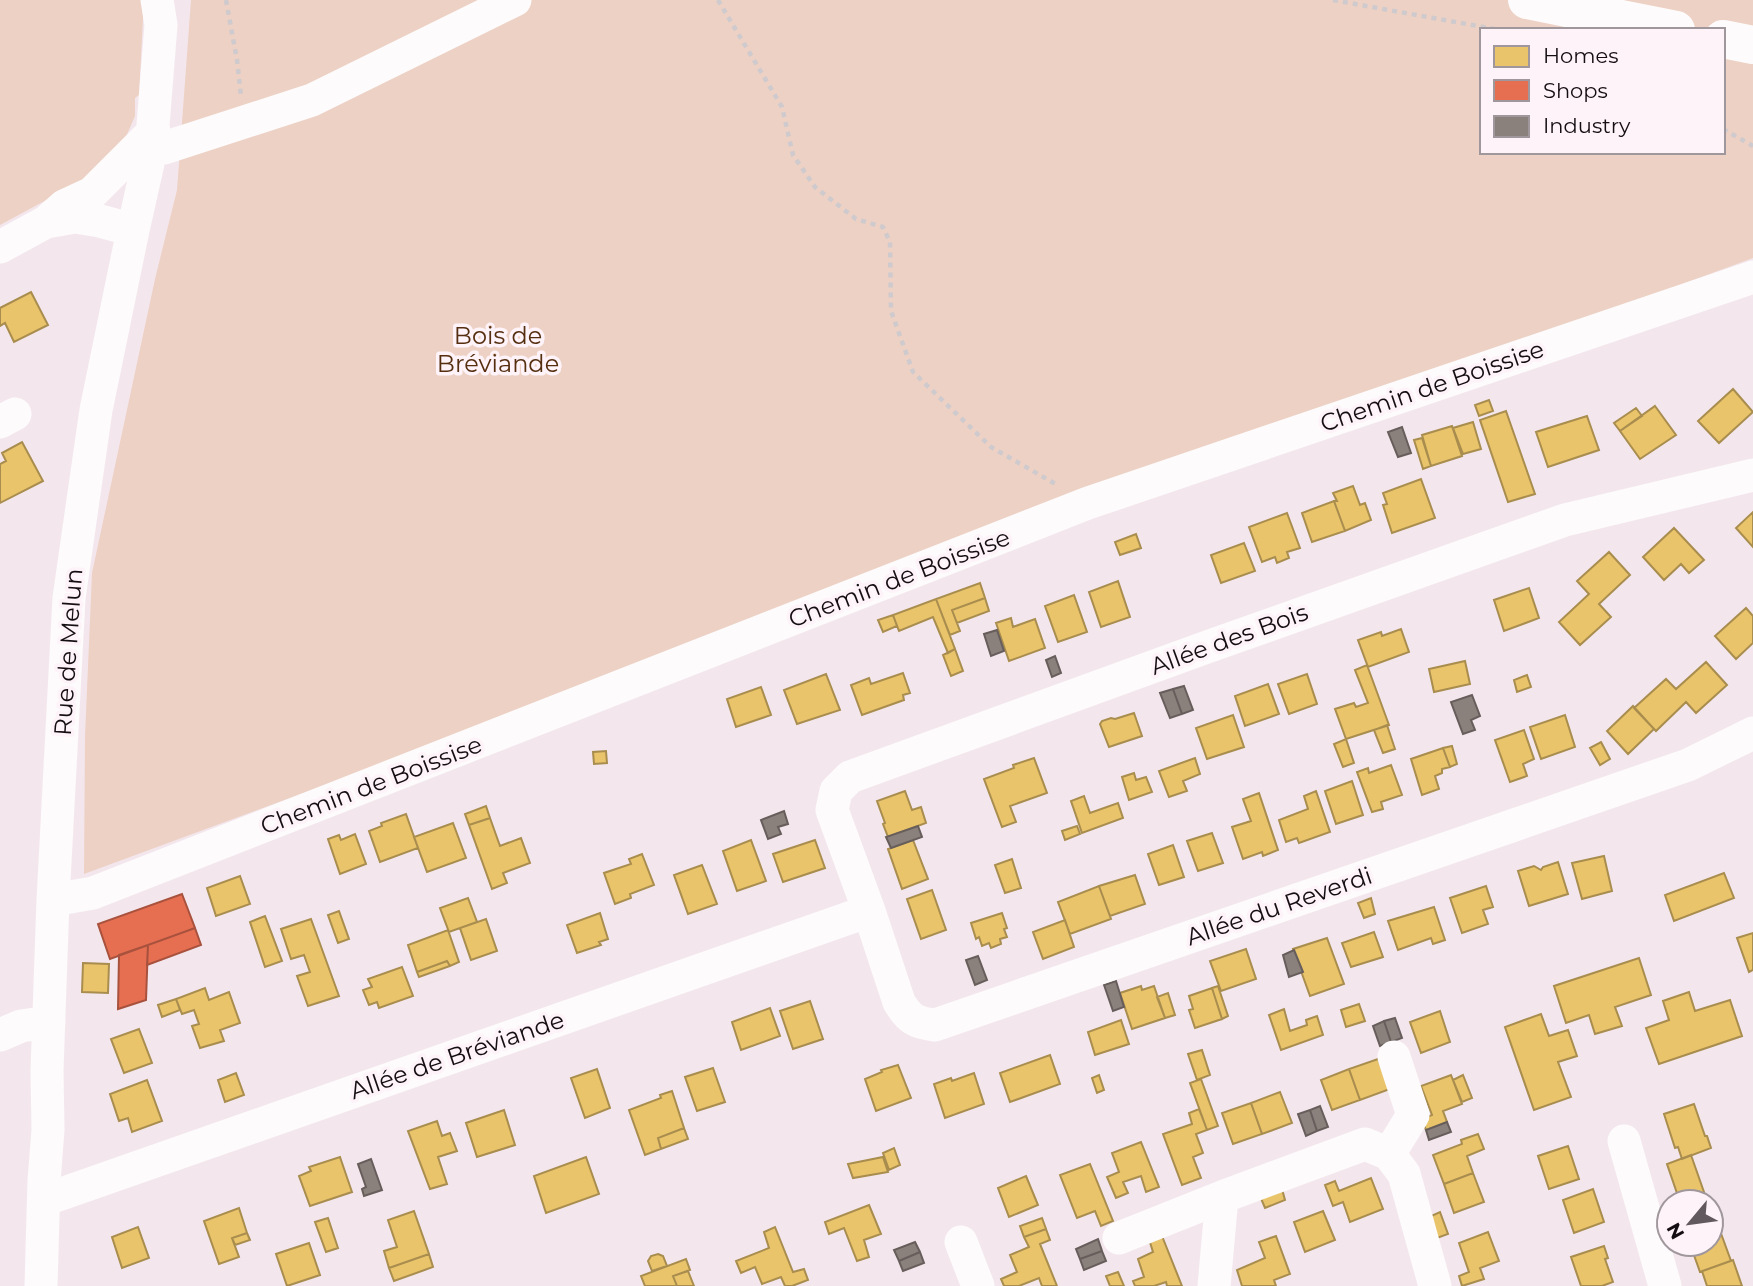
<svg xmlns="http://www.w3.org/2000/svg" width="1753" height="1286" viewBox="0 0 1753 1286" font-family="Montserrat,sans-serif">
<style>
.green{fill:#edd1c4;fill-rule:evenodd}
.homes{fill:#e9c46a;stroke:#a98d4f;stroke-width:2}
.shops{fill:#e76f51;stroke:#a8523e;stroke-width:2}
.industry{fill:#8a817c;stroke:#675e5c;stroke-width:2}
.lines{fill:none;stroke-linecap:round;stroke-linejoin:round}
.path{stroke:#cfcacd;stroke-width:4.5;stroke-dasharray:5 5;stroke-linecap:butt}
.minor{stroke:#fdfbfc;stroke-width:33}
.major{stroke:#fdfbfc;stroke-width:38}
.labels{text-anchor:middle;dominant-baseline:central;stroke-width:7;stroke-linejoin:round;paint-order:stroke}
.park-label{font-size:24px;fill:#552e0f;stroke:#fdf3f8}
.street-label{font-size:24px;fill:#140d11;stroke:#fdf3f8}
</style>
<rect width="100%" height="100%" fill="#f3e7ed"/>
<!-- green -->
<path class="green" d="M0,0H144L139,95L135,98V116L122,146L100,171L0,225Z
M191,0H1753V258L84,874L85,736L92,573L155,279L177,190ZM1482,30H1723V152H1482Z"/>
<!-- homes -->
<path class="homes" d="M31,292L48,325L14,342L5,323L0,326V308Z
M1733,389L1753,412L1719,443L1698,421Z
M1489,400L1493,411L1479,416L1475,405Z
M1655,406L1676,435L1640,459L1620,431Z
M1636,408L1642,416L1620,431L1614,423Z
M1506,411L1535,494L1508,502L1480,420Z
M1587,416L1599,450L1548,467L1536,432Z
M1473,422L1481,449L1463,454L1453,428Z
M1452,426L1462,456L1431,466L1422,435Z
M1422,438L1431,466L1423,469L1414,440Z
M22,442L43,481L0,503V464L6,461L2,453Z
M1421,479L1435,518L1392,533L1383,505L1387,504L1383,493Z
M1353,486L1360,505L1365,503L1371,520L1345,531L1334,501H1337L1333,493Z
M1334,501L1345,531L1312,542L1302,513Z
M1753,512V547L1736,528Z
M1287,513L1300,548L1287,552L1289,558L1277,563L1275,557L1262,562L1249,527Z
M1674,528L1704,560L1689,573L1681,564L1664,580L1643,557Z
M1136,534L1141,548L1120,555L1115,542Z
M1244,543L1255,571L1221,583L1211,555Z
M1609,552L1630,575L1599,604L1611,617L1580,645L1559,622L1589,594L1577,581Z
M1118,581L1130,617L1101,627L1089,592Z
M980,583L985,598L952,610L960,631L950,635L936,599Z
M1529,588L1539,618L1504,631L1494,600Z
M1074,595L1087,632L1058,642L1045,606Z
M985,598L989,611L957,623L952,610Z
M936,599L955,649L948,653L933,617L899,631L893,615Z
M1746,608L1753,616V643L1736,659L1715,636Z
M893,615L897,626L883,632L878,620Z
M1011,618L1013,627L1035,619L1045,648L1009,661L996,623Z
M1401,629L1409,652L1368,667L1358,640L1381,632L1382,636Z
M955,649L963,671L951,676L943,655Z
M1465,661L1470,684L1434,692L1429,669Z
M1706,662L1727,685L1696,713L1686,702L1656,731L1634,708L1666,679L1676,689Z
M1367,665L1389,725L1346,739L1335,709L1354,703L1356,707L1368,703L1355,670Z
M903,673L910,693L903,695L904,700L862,715L851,685L869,678L871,684Z
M826,674L840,710L797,724L784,690Z
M1307,674L1317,704L1289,714L1278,684Z
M1527,675L1531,687L1517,692L1514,680Z
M1268,684L1279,714L1245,726L1235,696Z
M761,687L771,715L736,727L727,699Z
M1633,706L1654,729L1628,754L1607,731Z
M1134,713L1142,736L1109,747L1100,724L1102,721L1111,718L1115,719Z
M1233,715L1244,747L1207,759L1196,728Z
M1565,715L1575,747L1541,759L1530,727Z
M1387,725L1395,749L1383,753L1374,730Z
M1524,730L1534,759L1523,764L1527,776L1510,782L1495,740Z
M1346,739L1354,763L1343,767L1334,744Z
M1601,742L1610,759L1600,765L1590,748Z
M1452,746L1457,764L1450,767L1443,748Z
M1443,748L1450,767L1442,769V773L1435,776L1439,789L1422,795L1411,759Z
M606,751L607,763L594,764L593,752Z
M1034,758L1047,793L1010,806L1016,822L1002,827L984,779L1014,768L1013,765Z
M1195,758L1200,774L1183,781L1187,791L1169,797L1159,771Z
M1391,765L1402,795L1381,802L1383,809L1372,812L1357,772L1368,768L1369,773Z
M1134,773L1136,780L1146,777L1152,792L1129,800L1122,777Z
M1352,781L1363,815L1336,824L1325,791Z
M905,791L912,810L921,807L926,823L888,837L883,824L885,823L877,801Z
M1316,791L1330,832L1299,843L1297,838L1286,842L1279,820L1308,809L1304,796Z
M1259,793L1278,850L1263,856L1262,852L1243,859L1232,827L1251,821L1243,799Z
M1084,796L1090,813L1118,803L1123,818L1082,833L1071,801Z
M486,806L490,818L469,825L465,814Z
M406,814L418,848L380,862L369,831L382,826L381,823Z
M490,818L500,846L521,838L530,863L503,873L507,883L492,889L469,825Z
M453,823L466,858L427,872L414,837Z
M1077,826L1080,834L1065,840L1062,831Z
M1212,833L1223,863L1198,871L1187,841Z
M355,834L366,864L340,874L328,839L339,835L341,840Z
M751,840L766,881L737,891L723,851Z
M815,840L825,868L783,882L773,854Z
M913,840L928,879L902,889L888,849Z
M1173,845L1184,877L1159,885L1148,854Z
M642,854L654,885L630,894L631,898L615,904L604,873L631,864L629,859Z
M1604,856L1612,891L1582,899L1572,863Z
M1012,859L1021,888L1005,893L995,865Z
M1558,862L1568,894L1529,906L1518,871L1534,866L1541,870L1543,867Z
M702,865L717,904L688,914L674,875Z
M1724,873L1734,898L1674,921L1665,895Z
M1135,875L1145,904L1110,916L1099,886Z
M240,876L250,904L216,916L207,888Z
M1099,886L1111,919L1070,934L1058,902Z
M1486,886L1493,907L1483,910L1488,924L1462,933L1450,898Z
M932,890L946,930L921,939L907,899Z
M468,898L477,922L449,932L440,908Z
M1371,898L1375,914L1364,918L1358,903Z
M1434,907L1445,940L1433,944L1431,938L1398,950L1388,921Z
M339,911L349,939L338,943L328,915Z
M600,913L608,939L599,942L601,945L577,953L567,925Z
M1002,913L1007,928L1004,929L1007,937L1000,939L1001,944L991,948L989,943L982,946L979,937L976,939L971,923Z
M265,916L282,961L265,967L250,922Z
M311,919L339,996L308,1006L297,976L310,972L304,955L291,959L281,929Z
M486,919L497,951L471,960L460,928Z
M1065,920L1074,947L1043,959L1033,932Z
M448,930L459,962L450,966L447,961L417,972L408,945Z
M1374,932L1383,957L1351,967L1342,943Z
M1753,933V970L1749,972L1737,938Z
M1327,938L1344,984L1310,996L1293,949Z
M1246,949L1256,979L1221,991L1210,961Z
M1639,958L1651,995L1615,1007L1622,1026L1595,1034L1589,1015L1566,1023L1554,986Z
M447,961L450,966L419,977L417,972Z
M83,963L109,964L108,993L82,992Z
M402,967L413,996L379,1008L377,1002L369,1005L363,990L372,987L368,979Z
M1141,986L1142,990L1154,986L1165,1018L1132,1029L1120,993Z
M1218,986L1228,1016L1222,1019L1212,988Z
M205,988L209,1000L229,992L240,1023L220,1030L224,1041L200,1048L192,1026L199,1024L194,1010L182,1014L176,999Z
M1212,988L1222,1019L1195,1028L1189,1010L1193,1009L1189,996Z
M1689,992L1695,1011L1730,1000L1742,1036L1659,1064L1646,1028L1669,1020L1663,1001Z
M1168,993L1175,1015L1165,1018L1157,997Z
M176,999L180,1010L162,1017L158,1005Z
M810,1001L823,1039L793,1049L780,1011Z
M1359,1004L1365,1021L1346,1027L1341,1010Z
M770,1008L780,1036L741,1050L732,1022Z
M1284,1009L1290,1031L1307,1025L1306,1020L1317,1016L1323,1035L1281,1050L1269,1015Z
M1440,1011L1450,1042L1421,1053L1410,1022Z
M1541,1014L1549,1036L1568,1030L1577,1056L1558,1062L1571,1097L1534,1110L1505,1027Z
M1121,1020L1129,1044L1095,1055L1088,1032Z
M139,1029L152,1063L124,1073L111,1039Z
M1202,1050L1210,1075L1197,1080L1188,1054Z
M1050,1055L1060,1084L1010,1102L1000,1073Z
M1378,1059L1390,1089L1360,1100L1349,1069Z
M898,1065L911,1098L876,1111L865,1079L882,1072L881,1070Z
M713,1068L725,1102L697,1111L685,1077Z
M597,1069L610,1108L585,1118L571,1078Z
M1349,1069L1360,1100L1332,1110L1321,1080Z
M236,1073L244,1095L225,1102L218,1080Z
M974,1073L984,1104L945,1118L934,1084L951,1078L952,1081Z
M1099,1075L1104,1090L1097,1093L1092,1078Z
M1451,1075L1462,1104L1443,1111L1447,1122L1426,1130L1422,1119L1432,1115L1421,1086Z
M1463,1075L1472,1098L1462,1102L1453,1080Z
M1201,1079L1218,1126L1207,1130L1190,1083Z
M147,1080L162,1121L132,1132L128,1118L119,1121L110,1094Z
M672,1091L684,1128L658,1138L661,1149L645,1155L629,1110L661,1098L660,1095Z
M1280,1092L1292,1123L1262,1134L1251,1103Z
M1251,1103L1262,1134L1233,1144L1222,1113Z
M1694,1104L1705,1136H1707L1711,1148L1682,1159L1678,1147L1675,1148L1664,1114Z
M1199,1109L1207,1130L1196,1134L1203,1153L1193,1157L1201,1178L1182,1185L1163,1134L1192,1124L1189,1113Z
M504,1110L515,1145L477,1157L466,1123Z
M437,1121L442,1136L450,1133L457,1151L438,1157L447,1184L430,1189L408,1131Z
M684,1128L688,1139L661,1149L658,1138Z
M1478,1134L1484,1149L1467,1156L1473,1173L1444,1184L1433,1155L1462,1144L1461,1140Z
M1141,1142L1159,1187L1146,1192L1141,1176L1123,1182L1128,1193L1116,1198L1107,1177L1119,1172L1112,1153Z
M1568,1146L1579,1179L1549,1189L1538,1156Z
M894,1148L900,1165L889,1170L883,1153Z
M1691,1155L1705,1195L1685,1202H1680L1667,1164Z
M340,1157L352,1192L310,1206L299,1176L311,1171L309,1167Z
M586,1157L599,1194L546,1213L534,1176Z
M883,1157L888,1172L853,1178L848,1164Z
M1090,1164L1113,1221L1101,1226L1095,1211L1077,1218L1060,1175Z
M1473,1173L1484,1202L1454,1213L1444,1184Z
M1026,1176L1038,1205L1009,1217L998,1188Z
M1371,1178L1383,1209L1350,1222L1343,1202L1333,1206L1325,1185L1335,1181L1339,1191Z
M1282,1189L1285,1200L1265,1208L1260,1196Z
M1593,1189L1604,1222L1574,1233L1563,1200Z
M869,1205L881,1234L864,1240L869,1257L857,1261L844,1228L829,1234L825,1222Z
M239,1208L247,1233L232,1238L239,1257L219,1264L204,1221Z
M414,1211L429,1254L389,1268L384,1251L397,1247L388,1220Z
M1323,1211L1335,1240L1305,1252L1294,1222Z
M1440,1212L1448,1234L1437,1238L1429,1217Z
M328,1218L338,1248L326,1252L315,1222Z
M1042,1218L1046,1229L1024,1237L1020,1226Z
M1711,1220H1713L1716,1229L1719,1228L1731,1261L1700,1272L1690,1244H1711Z
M138,1227L149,1258L122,1268L112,1237Z
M775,1227L793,1272L804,1269L808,1280L792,1286H785L781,1277L762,1284L755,1267L741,1273L736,1261L769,1248L764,1232Z
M1046,1229L1050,1240L1040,1244L1057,1286H1042L1039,1278L1019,1286H1004L1001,1279L1017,1272L1010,1255L1029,1247L1024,1237Z
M1160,1231L1182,1286H1167L1166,1282L1154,1286H1135L1133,1281L1144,1277L1138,1259L1153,1252L1148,1236Z
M1488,1232L1499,1261L1480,1268L1484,1279L1462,1286L1459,1276L1469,1272L1459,1243Z
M247,1233L250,1240L235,1245L232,1238Z
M1276,1236L1290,1274L1274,1280L1276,1286H1242L1237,1270L1265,1258L1259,1242Z
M309,1243L320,1275L287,1286L276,1254Z
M1604,1246L1608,1258L1605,1259L1613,1282L1602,1286H1581L1571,1257Z
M429,1254L433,1267L394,1281L389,1268Z
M658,1254L663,1256L667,1266L652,1271L648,1261L651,1256Z
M686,1259L690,1270L673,1276L677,1286H645L641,1276Z
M1733,1260L1742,1286H1707L1702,1271Z
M688,1271L694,1286H677L673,1276Z
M1118,1272L1124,1286H1110L1106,1276Z"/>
<!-- shops -->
<path class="shops" d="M182,894L195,928L110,959L98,924Z
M195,928L201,945L147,965L148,945Z
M148,945L146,1000L118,1009L119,955Z"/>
<!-- industry -->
<path class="industry" d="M1402,427L1411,453L1398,457L1388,432Z
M997,630L1004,651L991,656L984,634Z
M1055,656L1061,673L1052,677L1046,660Z
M1184,686L1193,710L1182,714L1173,689Z
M1173,689L1182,714L1170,718L1160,693Z
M1472,695L1480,716L1471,720L1475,730L1463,734L1451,702Z
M784,811L788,824L778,827L781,834L768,839L761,820Z
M918,826L922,837L891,848L886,837Z
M1294,950L1303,972L1289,977L1283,955Z
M978,956L987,980L975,985L966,960Z
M1116,981L1124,1007L1113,1011L1104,985Z
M1395,1018L1402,1038L1391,1042L1384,1021Z
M1384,1021L1391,1042L1380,1046L1373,1026Z
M1320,1106L1328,1127L1317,1131L1310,1110Z
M1310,1110L1317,1131L1306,1136L1298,1114Z
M1447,1122L1451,1132L1429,1140L1426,1130Z
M371,1159L382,1190L364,1196L362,1189L366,1187L358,1164Z
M1098,1239L1102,1251L1080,1259L1076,1249Z
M915,1242L920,1252L899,1261L894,1250Z
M1102,1251L1106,1261L1084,1270L1080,1259Z
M920,1252L924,1263L903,1271L899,1261Z"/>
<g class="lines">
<!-- path -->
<path class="path" d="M226,0L237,60L241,96
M718,0L782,107L793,155L815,187L856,219L883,227L890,242L891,311L913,372L991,447L1059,486
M1333,0L1500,30
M1723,129L1753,146"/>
<!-- minor -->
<path class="minor" d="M151,150L164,148L312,100L515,0
M46,222L75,217L100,221L133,230
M0,247L46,222L64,206L92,193L154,131
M0,422L15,414
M1753,475L1565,520L1207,647L850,777L836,791L832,810L869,911L899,1002C909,1019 916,1023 935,1025L1688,765L1753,733
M53,900L93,893L1088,503L1753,277
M0,1035L21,1026L49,1022
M1624,1141L1665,1286
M1389,1154L1413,1115L1394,1057
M44,1200L869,911
M1119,1238L1222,1197
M961,1242L978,1286
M41,1286L44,1181L48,1130L47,1071L53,900L69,598L96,410L133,230L151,150L161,25L157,0
M1214,1286L1222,1197L1365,1144L1389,1154L1404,1174L1435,1286"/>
<!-- major -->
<path class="major" d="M1527,0L1676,30
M1723,39L1753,45"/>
</g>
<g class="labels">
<!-- park labels -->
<g class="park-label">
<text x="498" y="335">Bois de<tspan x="498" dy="28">Bréviande</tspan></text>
</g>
<!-- street labels -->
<g class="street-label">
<text transform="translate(1432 386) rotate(-19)">Chemin de Boissise</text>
<text transform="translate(899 578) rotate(-21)">Chemin de Boissise</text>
<text transform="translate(1229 639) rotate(-20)">Allée des Bois</text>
<text transform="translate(68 652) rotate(-86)">Rue de Melun</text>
<text transform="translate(371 785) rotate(-21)">Chemin de Boissise</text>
<text transform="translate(1279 906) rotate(-19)">Allée du Reverdi</text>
<text transform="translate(457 1055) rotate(-19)">Allée de Bréviande</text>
</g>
</g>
<!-- legend -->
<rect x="1480" y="28" width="245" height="126" fill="#fdf3f8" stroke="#a0979c" stroke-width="2"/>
<rect x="1494" y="46" width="35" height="21" fill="#e9c46a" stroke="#a0979c" stroke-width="2"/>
<text x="1543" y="63" font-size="21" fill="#140d11">Homes</text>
<rect x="1494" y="80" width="35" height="21" fill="#e76f51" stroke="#a0979c" stroke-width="2"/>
<text x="1543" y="98" font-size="21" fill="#140d11">Shops</text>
<rect x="1494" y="116" width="35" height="21" fill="#8a817c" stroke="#a0979c" stroke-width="2"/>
<text x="1543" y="133" font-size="21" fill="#140d11">Industry</text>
<!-- north arrow -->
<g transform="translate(1690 1223) rotate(241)"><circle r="33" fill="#fdf3f8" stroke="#a0979c" stroke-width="2"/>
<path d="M0-5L12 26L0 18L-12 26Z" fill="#62595e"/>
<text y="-10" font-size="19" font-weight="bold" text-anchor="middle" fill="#140d11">N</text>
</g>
</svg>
